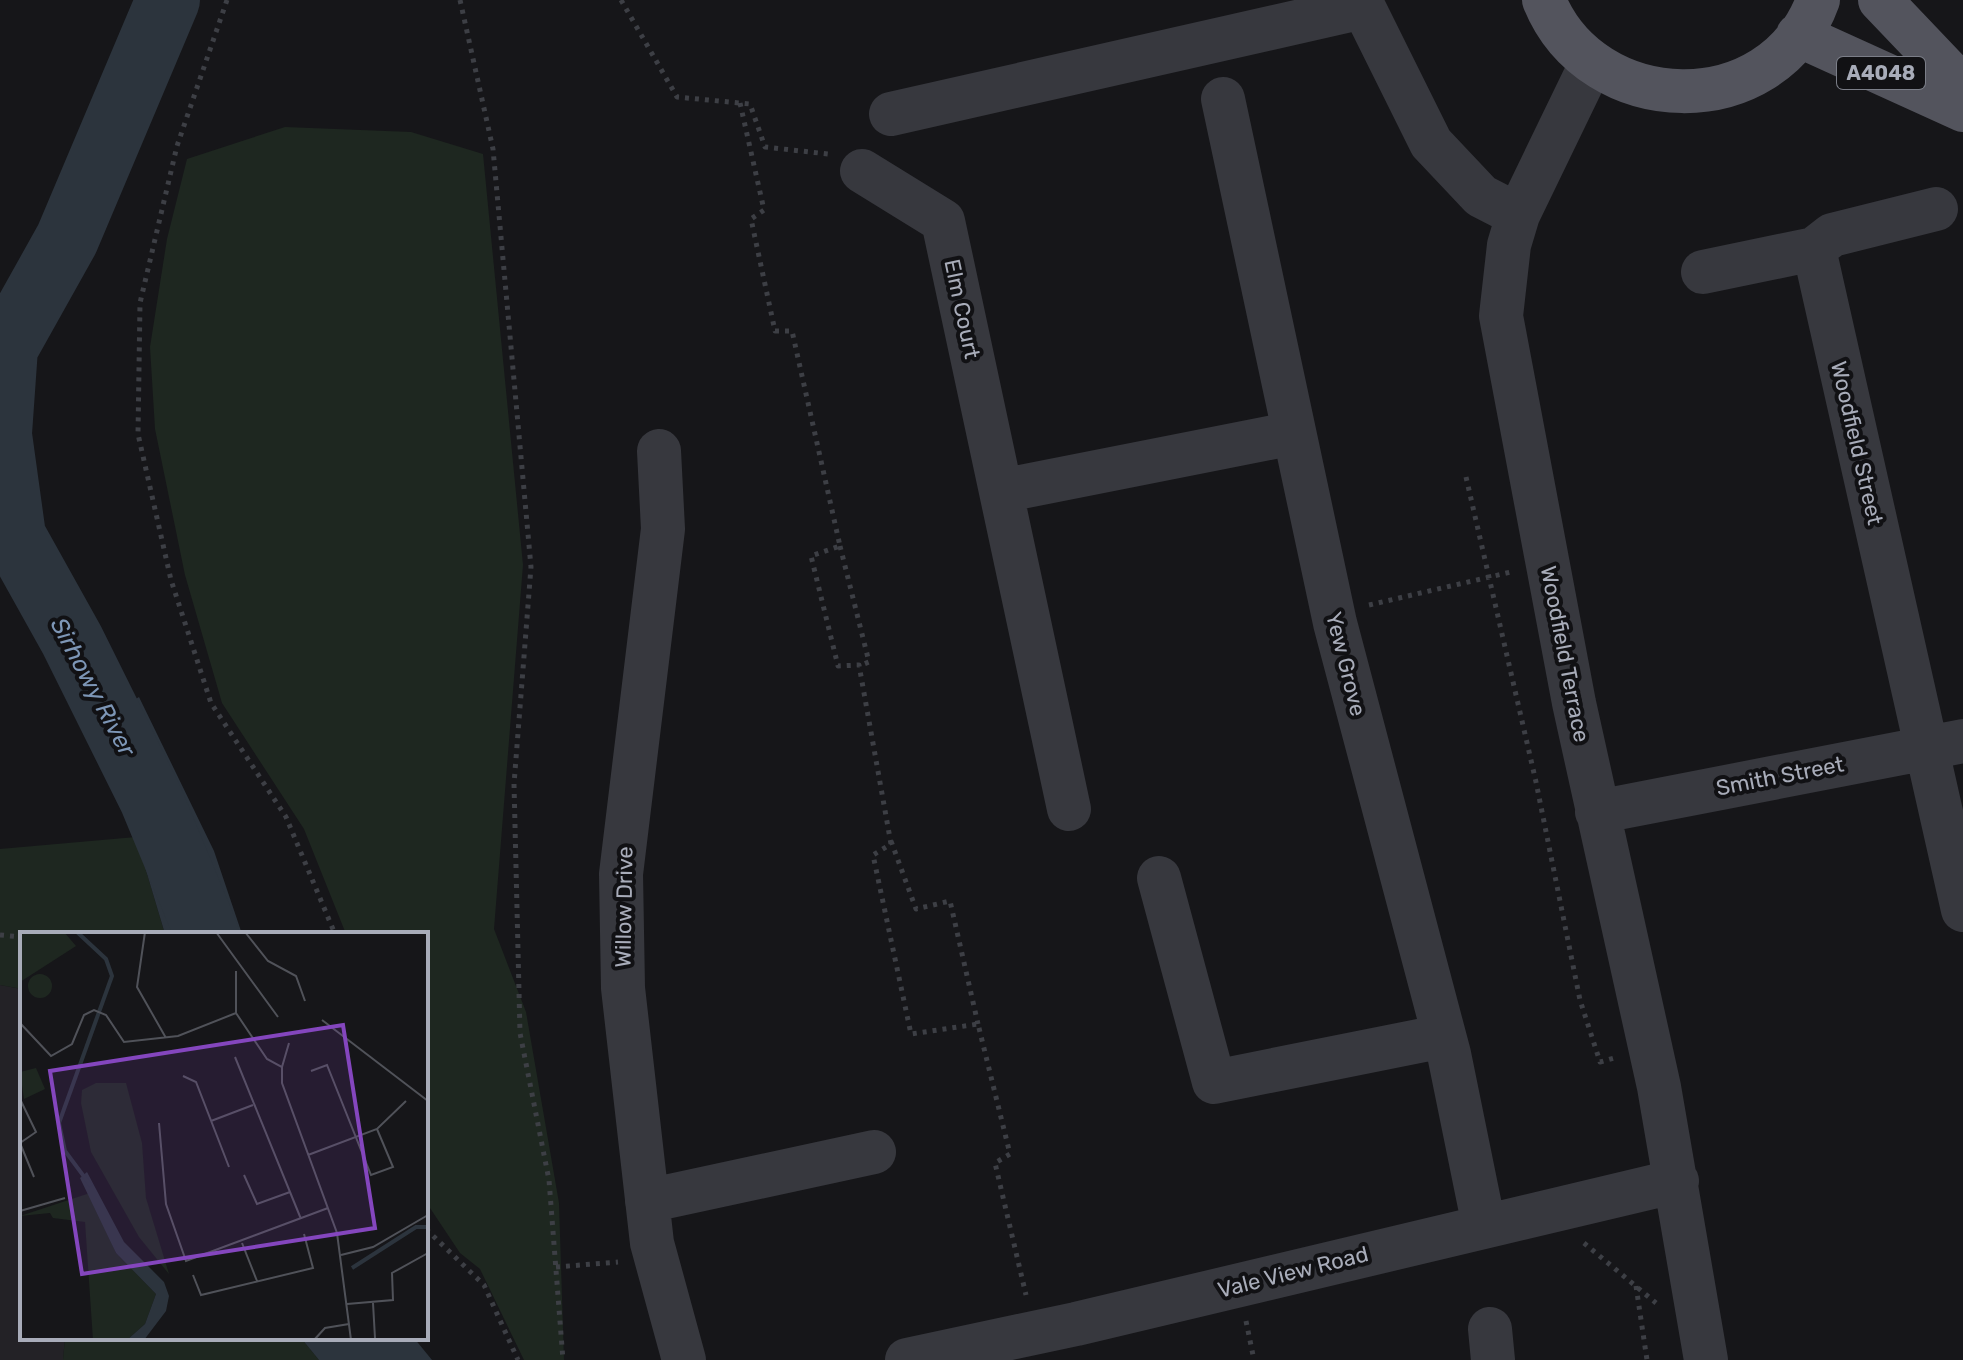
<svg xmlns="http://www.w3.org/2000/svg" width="1963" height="1360" viewBox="0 0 1963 1360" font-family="Rubik,sans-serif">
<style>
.built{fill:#232226}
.green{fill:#1e2720}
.water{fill:#2c343d}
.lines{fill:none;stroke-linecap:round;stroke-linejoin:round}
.river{stroke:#2c343d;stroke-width:64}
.path{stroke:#3d3f45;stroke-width:5;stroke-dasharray:4 6;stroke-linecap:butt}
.minor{stroke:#37383e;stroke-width:44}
.major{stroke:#53545d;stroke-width:44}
.labels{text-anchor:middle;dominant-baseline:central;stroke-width:8;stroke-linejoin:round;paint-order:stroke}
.shield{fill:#111114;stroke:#7b7e88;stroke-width:2}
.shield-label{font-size:20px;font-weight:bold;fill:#a8acb9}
.street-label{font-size:22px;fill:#a8acb9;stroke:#111114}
.water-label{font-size:24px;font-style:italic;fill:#7d96b6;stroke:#111114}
.inset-river{fill:none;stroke:#2c343d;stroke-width:4}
.inset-road{fill:none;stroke:#505259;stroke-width:2}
.view{fill:#8446be;fill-opacity:0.15;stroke:#8446be;stroke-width:4}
.inset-edge{fill:none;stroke:#a8acb9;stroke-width:4}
</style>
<rect width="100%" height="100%" fill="#161619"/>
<!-- built -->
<path class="built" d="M0,985L22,989V1338H65L63,1360H0Z"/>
<!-- green -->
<path class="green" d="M285,127L411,132L483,154L523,565L494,929L526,1012L559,1203L564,1360H524L480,1269L460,1253L426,1202V934H346L304,829L222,703L185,575L155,429L150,347L167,239L187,159Z
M136,837L165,934H22V989L0,985V849Z
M65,1338H301L319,1360H63Z"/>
<!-- water -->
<path class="water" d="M139,697L214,851L242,934H165L136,837L85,730Z
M301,1338H414L432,1360H319Z"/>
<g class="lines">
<!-- river -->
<path class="river" d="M0,433L6,348L67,239L168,0
M0,435L14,536L72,640L151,799L207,934"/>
<!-- path -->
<path class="path" d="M227,0L177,146L140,303L138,434L171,580L211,703L286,817L335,934
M460,0L493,149L531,567L514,784L520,1033L549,1180L563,1360
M621,0L677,97L750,104L765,147L828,154
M740,103L764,210L751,219L775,331H792L840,546L811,556L838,666L859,665L891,844L873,855L911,1034L978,1024L1010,1154L995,1163L1026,1295
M1466,477L1536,782L1580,1000L1600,1062L1614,1058
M840,546L869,662L859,666
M1369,605L1511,572
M891,841L916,909L950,901L978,1024
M0,935L22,937
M426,1229L484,1285L518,1360
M1584,1243L1656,1303
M556,1267L618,1262
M1636,1286L1647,1360
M1246,1321L1254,1360"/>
<!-- minor -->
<path class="minor" d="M1360,0L1431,143L1481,196L1518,215L1509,245L1501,316L1574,703L1659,1087L1706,1360
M1223,99L1335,623L1449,1054L1484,1226
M891,114L1363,7
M862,171L943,221L1069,809
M1518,215L1592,62
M1814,249L1832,235L1936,209
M1703,272L1814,249L1963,910
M659,451L663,529L621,874L623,988L652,1243L684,1360
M1001,491L1294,433
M1597,812L1963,741
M1159,878L1214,1082L1444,1036
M647,1201L874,1152
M1490,1329L1493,1360
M907,1360L1076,1324L1677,1181"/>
<!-- major -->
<path class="major" d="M1544,0C1592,119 1773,124 1818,0
M1880,0L1963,87
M1798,35L1963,110"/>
</g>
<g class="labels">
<!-- shield labels -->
<rect class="shield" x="1837" y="57" width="88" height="32" rx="6"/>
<g class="shield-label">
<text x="1881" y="73">A4048</text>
</g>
<!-- street labels -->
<g class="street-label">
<text transform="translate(962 309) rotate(78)">Elm Court</text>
<text transform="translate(1857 443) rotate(77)">Woodfield Street</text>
<text transform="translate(1565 654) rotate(79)">Woodfield Terrace</text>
<text transform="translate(1346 664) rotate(76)">Yew Grove</text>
<text transform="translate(1780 776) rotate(-11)">Smith Street</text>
<text transform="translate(624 907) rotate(-89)">Willow Drive</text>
<text transform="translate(1293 1272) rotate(-14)">Vale View Road</text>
</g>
<!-- water labels -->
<g class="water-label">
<text transform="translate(93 687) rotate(62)">Sirhowy River</text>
</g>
</g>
<!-- overview -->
<g transform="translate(20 932)">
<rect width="408" height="408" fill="#161619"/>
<path d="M0,0H44L56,14L0,50ZM8 54a12 12 0 1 1 24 0a12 12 0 1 1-24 0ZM16,136L25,157L4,167L0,140ZM76,151H106L122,211L126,266L149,342L119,305L71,220L61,171L62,158ZM70,261L96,321L136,362L125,392L107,408H73L65,290L33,286L30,281L0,284Z" fill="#1e2720"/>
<path d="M67,240L104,310L144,350L149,364L146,379L124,408H107L125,392L136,362L96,321L60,246Z" fill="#2c343d"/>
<path class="inset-river" d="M57,0L86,27L92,44L39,191L45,219L71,254M332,336L396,295H408"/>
<path class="inset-road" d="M125,0L117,55L146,106M196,0L258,85M225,0L248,29L276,44L285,69M216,81L247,127L262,135V151L317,301L331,408M302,88L408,169M0,91L31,124L52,112L64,83L74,78L86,83L104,110L158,104L216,81V39M215,125L281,287M262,135L269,111M291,139L307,133L351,243L373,235L357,197M163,144L176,150L209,235M0,167L16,200L0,211M191,189L233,173M139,191L146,272L166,329L308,276M0,211L14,245M288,223L357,197L386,169M224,243L237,272L270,260M0,279L45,266M222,311L237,349M321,323L353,315L408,283M173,343L181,363L293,336L284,302M353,371L355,406M327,372L373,368L372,341L408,321M294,408L305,396L329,392"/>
<path class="view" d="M323,93L355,296L62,342L30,139Z"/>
<rect width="408" height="408" class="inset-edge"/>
</g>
</svg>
